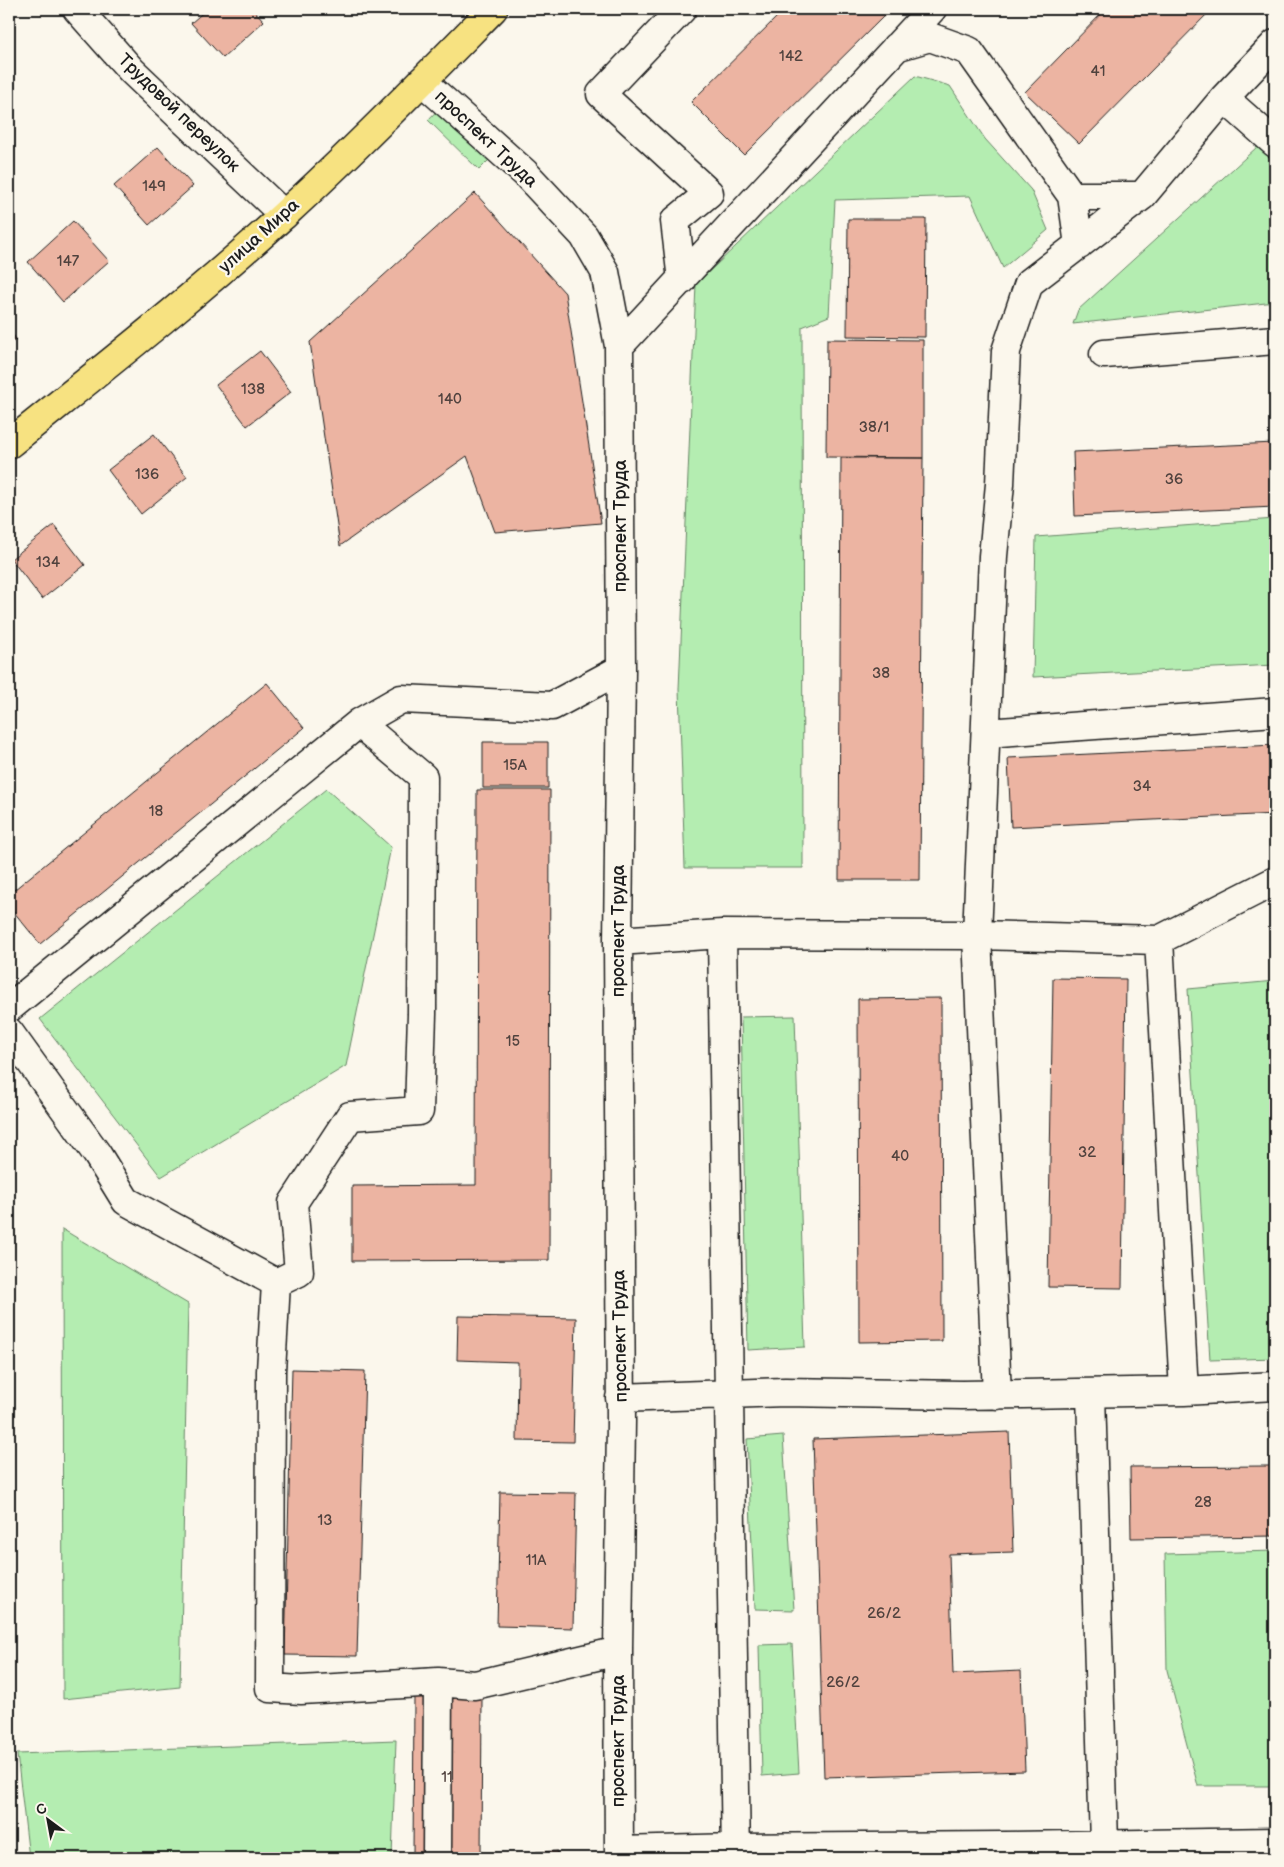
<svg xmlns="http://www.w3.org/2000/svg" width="1284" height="1867" viewBox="0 0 1284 1867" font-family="'Balsamiq Sans',sans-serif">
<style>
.green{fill:#b4edb1;stroke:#688466}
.building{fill:#ecb4a2;stroke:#1c1c1c}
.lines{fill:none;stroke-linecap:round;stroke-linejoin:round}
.minor-casing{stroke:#1c1c1c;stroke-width:31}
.major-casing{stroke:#1c1c1c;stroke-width:31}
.minor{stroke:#fbf7ec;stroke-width:28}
.major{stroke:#f7e281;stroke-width:28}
.labels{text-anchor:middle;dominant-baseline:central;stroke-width:4.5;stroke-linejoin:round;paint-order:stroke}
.number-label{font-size:15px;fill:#50423e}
.street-label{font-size:18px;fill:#1c1c1c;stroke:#fbf7ec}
</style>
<rect width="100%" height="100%" fill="#fbf7ec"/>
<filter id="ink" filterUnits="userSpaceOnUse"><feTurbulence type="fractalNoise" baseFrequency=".02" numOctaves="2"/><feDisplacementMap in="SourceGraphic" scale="10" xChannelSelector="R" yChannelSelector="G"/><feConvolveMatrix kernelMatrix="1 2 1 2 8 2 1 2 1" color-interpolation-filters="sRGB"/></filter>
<g filter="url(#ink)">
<!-- green -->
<path class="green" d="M915,76L950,86L985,139L1031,190L1048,230L1003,268L970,196L835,200L829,316L802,327L803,868H685L679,689L696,284Z
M448,99L502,147L479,170L428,120Z
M1268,137L1275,144V302L1073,324L1078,310Z
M1275,519V665L1033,677L1036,537Z
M326,789L391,847L346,1066L161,1177L40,1019Z
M1275,981V1358L1210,1360L1188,989Z
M795,1016L805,1347L748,1350L741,1017Z
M62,1229L188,1304L180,1687L63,1699Z
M783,1436L794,1610L755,1609L747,1439Z
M1275,1551V1786H1198L1167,1670L1165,1554Z
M792,1644L799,1773L762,1776L759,1645Z
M396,1740L392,1858H29L17,1754Z"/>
<!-- building -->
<path class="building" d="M207,9H253L264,21L223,58L191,23Z
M785,9L890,10L744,155L691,102Z
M1106,9H1212L1079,144L1025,92Z
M158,147L193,186L149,225L114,186Z
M475,193L565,293L601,523L495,532L467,456L340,546L310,342Z
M848,219H926L925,337L847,336Z
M73,221L109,261L63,302L28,262Z
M9,330L16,339L9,345Z
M827,339L923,340V458L826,457Z
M260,351L291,392L247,426L216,385Z
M154,434L187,477L141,514L108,470Z
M1275,443V507L1075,516L1073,452Z
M841,458H923L920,880H839Z
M54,525L85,565L42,599L11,559Z
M267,683L304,728L40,944L9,906V894Z
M483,742H548V788H483Z
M1275,745V814L1011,827L1008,758Z
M477,790H550L549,1260L352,1261V1186L476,1185Z
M1053,978L1126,979L1122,1288L1048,1287Z
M941,998L942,1341L859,1342L858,999Z
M458,1316L576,1318L573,1442L517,1441L518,1362L457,1360Z
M292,1369L365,1371L357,1656L285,1655Z
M1009,1432L1013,1552L949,1554L953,1674L1021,1671L1025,1771L824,1777L813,1439Z
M1266,1466H1275V1536L1131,1538L1130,1467Z
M500,1492L576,1493L573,1628L497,1626Z
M414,1696H482L481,1858H413Z
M557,1851V1858H536V1852Z"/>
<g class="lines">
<defs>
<path id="minor" d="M77,9L132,71L284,215
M896,47L930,37L969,51L1072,196L1079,245
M422,81L525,173L584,236L605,272L619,346L621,669L618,941L621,1421L618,1651L619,1858
M1224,98L1275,143
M1072,196H1142
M682,280L675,221L709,193L601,94L682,9
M619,346L932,9
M1104,354L1275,340
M986,733L1275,712
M722,934L736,1858
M1159,940L1275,881
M618,941L722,934L977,935L1159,940L1184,1391L962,1395L785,1392L620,1398
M9,1008L359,723
M9,1032L97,1154L126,1201L276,1283L271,1371L270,1688L301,1690L438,1682L475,1685L618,1651
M276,1283L299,1272L293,1203L350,1116L419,1111L422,1014L423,777L359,723L401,699L552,706L621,669
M1184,1391L1275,1386
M1091,1394L1104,1844
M997,1395L977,935L993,556L1000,484L1006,351L1029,283L1142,196L1224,98L1275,44
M619,1851L736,1848L1005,1846L1275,1842
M437,1858L438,1682"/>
<path id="major" d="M9,444C102,369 197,295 285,214C357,148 425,78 493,9"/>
</defs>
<!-- minor casing -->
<use href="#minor" class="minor-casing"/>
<!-- major casing -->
<use href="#major" class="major-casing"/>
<!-- minor -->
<use href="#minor" class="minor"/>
<!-- major -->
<use href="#major" class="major"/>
</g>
</g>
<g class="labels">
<!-- number labels -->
<g class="number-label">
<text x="791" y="56">142</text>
<text x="1098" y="71">41</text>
<text x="154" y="186">149</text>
<text x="68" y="261">147</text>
<text x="253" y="389">138</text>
<text x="450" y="399">140</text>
<text x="874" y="427">38/1</text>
<text x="147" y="474">136</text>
<text x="1174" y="479">36</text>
<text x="48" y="562">134</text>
<text x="881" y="673">38</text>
<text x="515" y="765">15А</text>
<text x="1142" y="786">34</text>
<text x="156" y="811">18</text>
<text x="513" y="1041">15</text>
<text x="1087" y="1152">32</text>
<text x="900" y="1156">40</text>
<text x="1203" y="1502">28</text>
<text x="325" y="1520">13</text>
<text x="536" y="1560">11А</text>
<text x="884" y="1613">26/2</text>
<text x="843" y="1682">26/2</text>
<text x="447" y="1777">11</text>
</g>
<!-- street labels -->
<g class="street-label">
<text transform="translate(179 113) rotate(44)">Трудовой переулок</text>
<text transform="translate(486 139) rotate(43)">проспект Труда</text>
<text transform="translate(259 236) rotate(-42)">улица Мира</text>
<text transform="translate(620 526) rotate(-90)">проспект Труда</text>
<text transform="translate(618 931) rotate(-90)">проспект Труда</text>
<text transform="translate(620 1336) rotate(-91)">проспект Труда</text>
<text transform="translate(618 1741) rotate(-90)">проспект Труда</text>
</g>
</g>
<!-- margin -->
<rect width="1284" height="1867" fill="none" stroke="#fbf7ec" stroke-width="30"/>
<rect x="15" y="15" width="1254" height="1837" fill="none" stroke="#1c1c1c" stroke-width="2" filter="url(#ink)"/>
<!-- north arrow -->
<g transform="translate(48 1820) rotate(328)" stroke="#fbf7ec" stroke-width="4" paint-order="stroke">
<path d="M0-4L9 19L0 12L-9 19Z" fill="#1c1c1c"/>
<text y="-8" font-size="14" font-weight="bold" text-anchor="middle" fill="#1c1c1c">С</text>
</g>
</svg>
